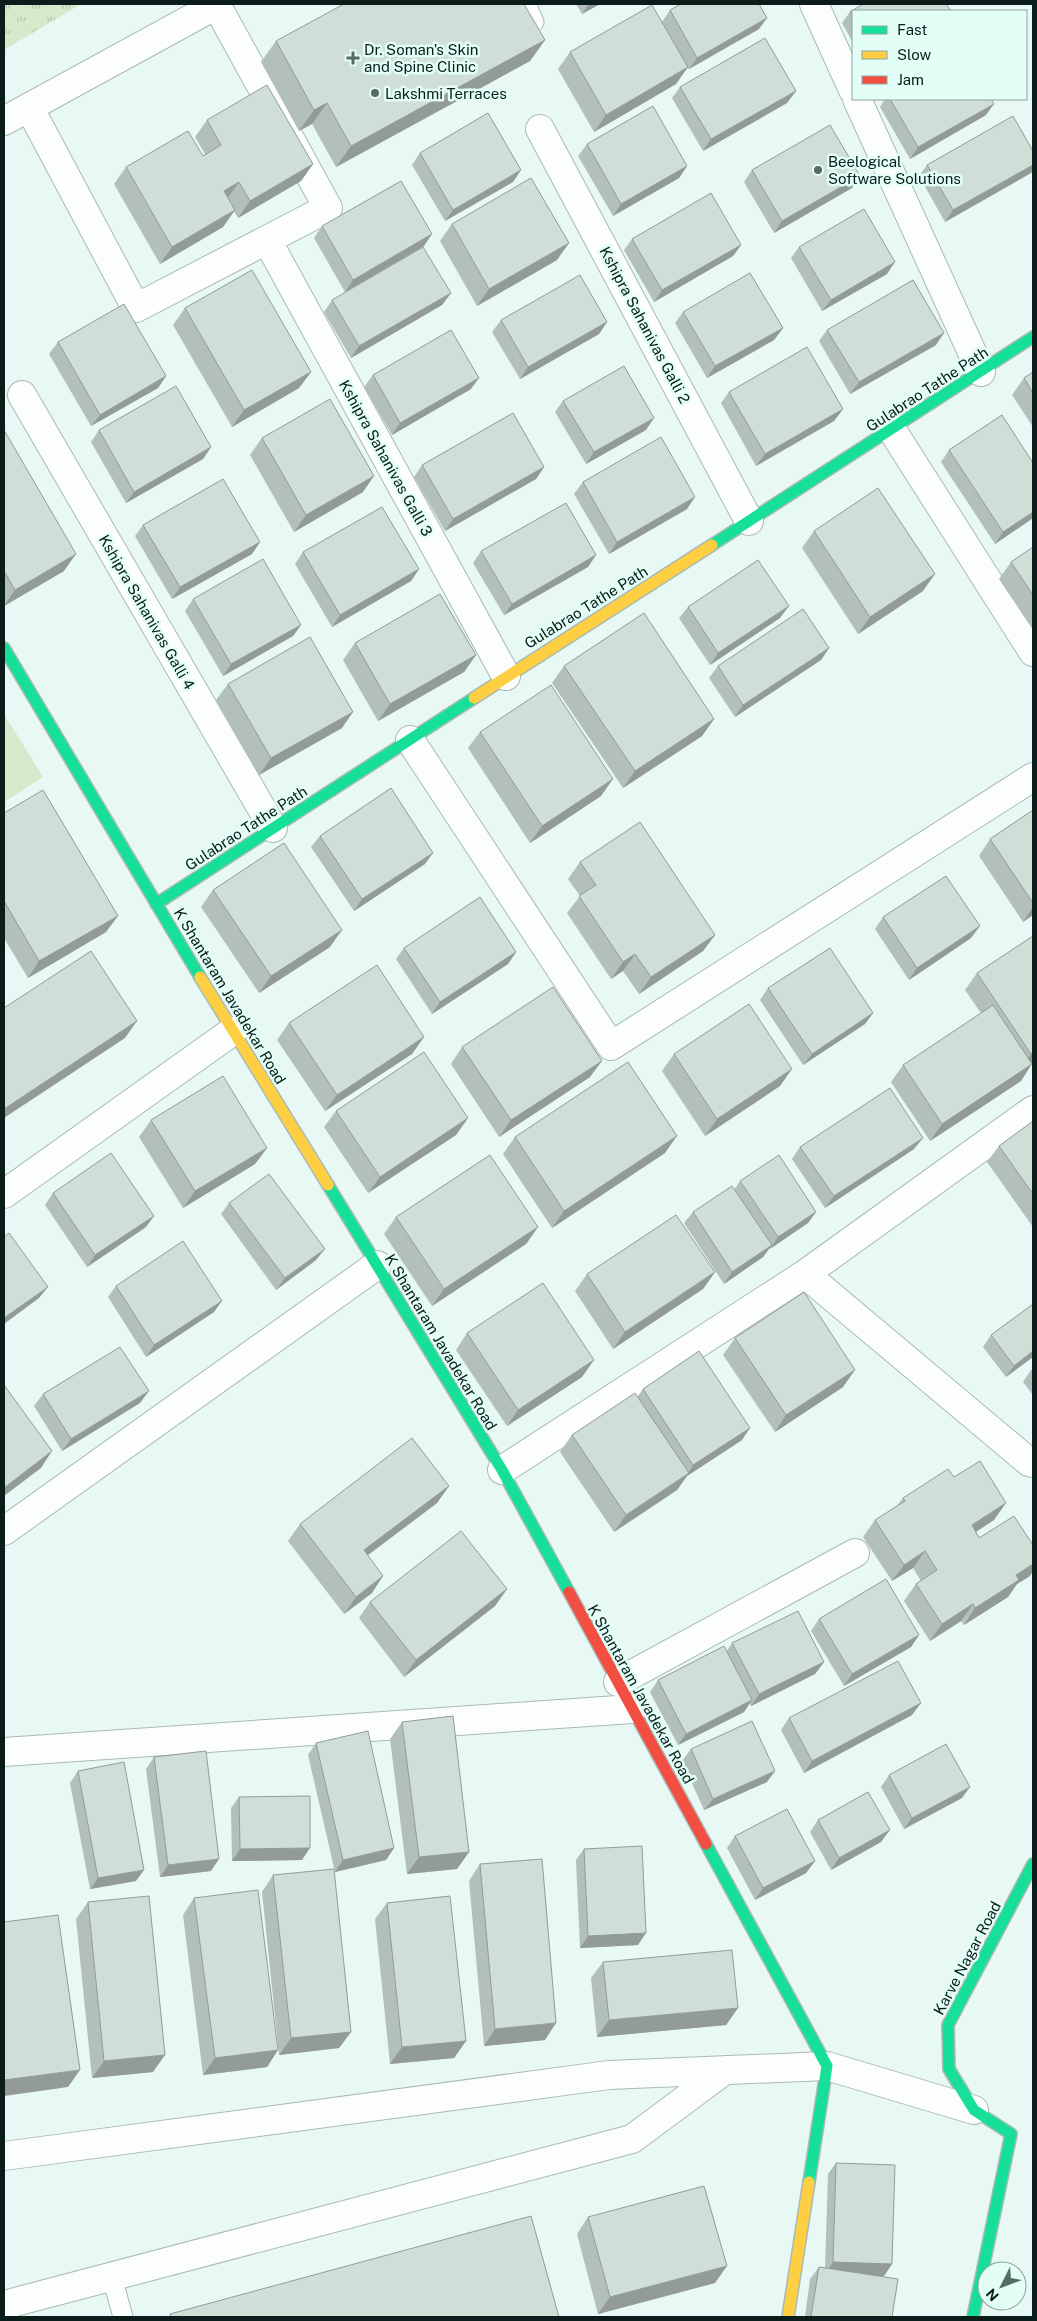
<svg xmlns="http://www.w3.org/2000/svg" width="1037" height="2321" viewBox="0 0 1037 2321" font-family="'Public Sans',sans-serif">
<style>
.grass{fill:url(#grass-tufts)}
.green{fill:#d4eaca}
.lines{fill:none;stroke-linecap:round;stroke-linejoin:round}
.lane-casing{stroke:#a9b9b5;stroke-width:21}
.street-casing{stroke:#a9b9b5;stroke-width:30}
.fast-casing{stroke:#a9b9b5;stroke-width:14}
.slow-casing{stroke:#a9b9b5;stroke-width:14}
.jam-casing{stroke:#a9b9b5;stroke-width:14}
.lane{stroke:#fcfefd;stroke-width:19}
.street{stroke:#fcfefd;stroke-width:28}
.fast{stroke:#16e098;stroke-width:11}
.slow{stroke:#ffcf43;stroke-width:11}
.jam{stroke:#f24e42;stroke-width:11}
.wall{fill:#b3bfba}
.shaded-wall{fill:#929b97}
.building{fill:#d0ded8;stroke:#929b97}
.poi-dot{fill:#586a66;stroke:#e2fef7;stroke-width:2}
.labels{text-anchor:middle;dominant-baseline:central;stroke-width:5;stroke-linejoin:round;paint-order:stroke}
.poi-label{font-size:15px;fill:#0b1d1a;stroke:#e2fef7;text-anchor:start}
.street-label{font-size:15px;fill:#0b1d1a;stroke:#e2fef7}
</style>
<defs>
<pattern id="grass-tufts" width="24" height="20" patternUnits="userSpaceOnUse" patternTransform="scale(1.25)"><rect width="24" height="20" fill="#d4eaca"/><path d="M3 7l-1-3M5 7V3M7 7l1-3M15 17l-1-3M17 17v-4M19 17l1-3" fill="none" stroke="#b5c8ad"/></pattern>
</defs>
<rect width="100%" height="100%" fill="#e8f8f4"/>
<!-- grass -->
<path class="grass" d="M4,4H81L4,50Z"/>
<!-- green -->
<path class="green" d="M4,714L43,777L4,802Z"/>
<g class="lines">
<defs>
<path id="lane" d="M526,4L534,22
M112,2277L123,2317"/>
<path id="street" d="M814,4L853,90
M857,99L981,372
M29,107L136,308L328,208L216,4
M4,121L218,4
M540,129L749,521
M267,240L506,676
M22,395L273,828
M892,430L1033,652
M410,740L611,1046L1033,777
M4,1194L233,1031
M805,1274L1029,1462L1033,1463
M502,1470L805,1274L1033,1110
M4,1531L377,1265
M618,1682L855,1553
M4,1752L632,1709
M4,2156L609,2075L827,2066L974,2110
M4,2305L632,2139L725,2070"/>
<path id="fast" d="M712,545L1033,337
M4,648L200,977
M156,904L474,698
M328,1185L502,1470L569,1592
M706,1844L827,2066L809,2182
M1011,2134L974,2110L949,2069L948,2025L1033,1864
M973,2317L1011,2134"/>
<path id="slow" d="M474,698L712,545
M200,977L328,1185
M788,2317L809,2182"/>
<path id="jam" d="M569,1592L706,1844"/>
</defs>
<!-- lane casing -->
<use href="#lane" class="lane-casing"/>
<!-- street casing -->
<use href="#street" class="street-casing"/>
<!-- fast casing -->
<use href="#fast" class="fast-casing"/>
<!-- slow casing -->
<use href="#slow" class="slow-casing"/>
<!-- jam casing -->
<use href="#jam" class="jam-casing"/>
<!-- lane -->
<use href="#lane" class="lane"/>
<!-- street -->
<use href="#street" class="street"/>
<!-- fast -->
<use href="#fast" class="fast"/>
<!-- slow -->
<use href="#slow" class="slow"/>
<!-- jam -->
<use href="#jam" class="jam"/>
</g>
<!-- wall -->
<path class="wall" d="M576,4H600L582,14Z
M670,10L759,29L689,69L687,68L676,84L594,132L558,69L570,52L662,22Z
M853,11V43L842,23L850,12Z
M545,40L530,61L336,167L312,124L299,131L261,62L276,41Z
M680,87L796,91L787,103L703,151L672,98Z
M885,99H890L986,115L910,159L880,107Z
M207,120L313,164L301,181L238,218L234,211L223,227L160,264L114,184L126,167L203,156L205,154L195,137Z
M587,144L687,166L679,178L613,216L578,156Z
M1033,151V170L1031,173L945,222L919,176L927,165Z
M420,153L521,170L513,182L445,221L412,165Z
M752,170L852,188L774,233L744,182Z
M452,224L557,260L477,306L440,241Z
M322,226L424,246L345,292L314,238Z
M632,239L741,245L733,256L654,302L624,250Z
M799,247L887,274L822,311L791,258Z
M451,293L442,305L351,358L324,312L332,300Z
M185,308L311,372L299,388L232,427L173,325Z
M683,312L783,328L774,340L707,378L675,323Z
M501,320L607,322L599,334L520,379L492,332Z
M827,330L936,345L850,394L819,341Z
M58,342L166,376L158,388L91,426L49,354Z
M1033,372V427L1012,395L1024,378Z
M373,375L471,389L392,435L364,387Z
M729,392L843,409L834,421L756,466L721,403Z
M563,401L646,430L586,464L555,412Z
M4,430L64,571L4,606Z
M99,430L211,447L203,459L126,503L91,442Z
M262,438L363,492L294,532L250,455Z
M949,450L1033,518L995,544L941,462Z
M422,465L544,467L536,479L445,531L414,477Z
M583,482L687,509L609,554L574,494Z
M143,525L260,542L252,554L172,599L135,536Z
M814,531L923,591L858,634L802,548Z
M1033,547V630L999,579L1011,562Z
M481,551L596,555L588,567L504,615L473,563Z
M303,552L419,569L411,581L332,627L295,564Z
M193,599L301,625L293,636L223,676L185,611Z
M688,607L780,618L710,665L679,618Z
M355,643L476,655L464,672L378,721L343,660Z
M829,648L821,660L735,717L709,678L718,666Z
M564,666L714,719L702,736L623,788L552,683Z
M228,684L342,728L259,775L216,700Z
M480,732L601,796L530,843L468,748Z
M1033,810V915L1023,922L979,856L990,839Z
M4,813L106,932L28,978L4,938Z
M320,836L425,864L354,911L311,847Z
M580,862L715,935L703,951L639,994L623,971L611,979L567,913L580,896L568,879Z
M213,890L330,947L259,993L201,907Z
M883,917L971,938L909,980L875,929Z
M1033,936V1061L1031,1063L1021,1081L930,1141L891,1082L903,1065L981,1013L965,990L977,973Z
M404,948L516,952L508,964L432,1014L396,959Z
M768,988L873,1013L865,1024L803,1065L760,1000Z
M289,1023L424,1037L412,1054L325,1111L277,1040Z
M462,1047L590,1077L499,1137L451,1064Z
M674,1054L780,1086L705,1136L662,1071Z
M336,1111L468,1118L456,1135L368,1193L324,1127Z
M151,1120L267,1148L255,1164L183,1208L139,1137Z
M1033,1121V1227L987,1162L999,1146Z
M515,1137L665,1153L552,1228L503,1154Z
M800,1147L914,1149L825,1208L792,1159Z
M740,1181L816,1212L808,1223L769,1249L763,1257L724,1284L684,1223L693,1212L734,1190Z
M53,1193L146,1227L87,1267L45,1205Z
M229,1203L316,1260L276,1290L221,1214Z
M396,1217L538,1227L526,1244L432,1306L384,1234Z
M715,1272L703,1289L613,1349L575,1291L587,1274Z
M116,1286L214,1312L146,1357L108,1297Z
M1033,1304V1357L1006,1377L983,1347L991,1335Z
M467,1333L582,1377L507,1426L456,1350Z
M735,1338L843,1387L775,1432L723,1355Z
M1033,1368V1395L1023,1382L1031,1370Z
M643,1389L742,1440L687,1476L677,1490L614,1532L560,1452L572,1435L638,1396Z
M43,1394L140,1403L62,1451L34,1406Z
M954,1477L994,1520L976,1532L979,1538L1030,1576L1017,1584L1008,1597L964,1625L961,1621L930,1641L904,1601L916,1584L921,1581L913,1568L892,1581L863,1537L875,1520L896,1507L903,1498Z
M449,1486L437,1503L368,1555L372,1593L344,1614L288,1541L300,1524Z
M507,1589L495,1606L404,1677L359,1618L370,1602Z
M819,1619L919,1635L911,1647L844,1686L811,1631Z
M732,1643L824,1662L815,1674L751,1706L749,1703L744,1712L678,1745L650,1692L658,1680L727,1651Z
M912,1715L804,1773L781,1730L789,1718Z
M402,1722L469,1852L457,1869L407,1874L390,1739Z
M316,1743L394,1848L386,1860L335,1872L308,1755Z
M691,1749L767,1782L704,1810L682,1761Z
M154,1757L211,1871L160,1877L146,1769Z
M78,1771L136,1881L90,1889L70,1783Z
M889,1775L962,1798L904,1829L881,1787Z
M239,1797L302,1860L232,1861L231,1808Z
M818,1820L881,1842L831,1870L810,1832Z
M735,1836L815,1861L806,1873L755,1900L727,1848Z
M584,1849L638,1945L580,1948L576,1860Z
M480,1864L545,2040L484,2046L469,1881Z
M273,1875L351,2032L339,2048L279,2055L262,1892Z
M194,1898L278,2050L267,2067L203,2075L183,1915Z
M88,1902L153,2072L92,2078L76,1919Z
M387,1903L466,2041L454,2058L390,2064L375,1919Z
M603,1962L738,2008L726,2025L597,2037L591,1978Z
M836,2163L892,2264L884,2276H873L892,2317H805L810,2279L819,2267L825,2268L828,2174Z
M588,2217L715,2283L598,2314L577,2234Z"/>
<!-- shaded-wall -->
<path class="shaded-wall" d="M589,4H600L582,14Z
M767,18L759,29L689,69L697,58Z
M545,40L530,61L336,167L351,146Z
M688,67L676,84L594,132L606,115Z
M796,91L787,103L703,151L711,139Z
M327,103L312,124L299,131L314,110Z
M994,104L986,115L910,159L918,147Z
M313,164L301,181L238,218L250,201Z
M1033,165V170L1031,173L945,222L953,210Z
M687,166L679,178L613,216L621,204Z
M521,170L513,182L445,221L453,210Z
M860,176L852,188L774,233L782,221Z
M239,182L227,199L224,191Z
M235,210L223,227L160,264L172,247Z
M432,234L424,246L345,292L353,280Z
M569,243L557,260L477,306L489,289Z
M741,245L733,256L654,302L662,290Z
M895,262L887,274L822,311L831,300Z
M451,293L442,305L351,358L359,346Z
M607,322L599,334L520,379L528,367Z
M783,328L774,340L707,378L715,366Z
M944,333L936,345L850,394L859,382Z
M311,372L299,388L232,427L244,410Z
M166,376L158,388L91,426L100,415Z
M479,378L471,389L392,435L400,423Z
M843,409L834,421L756,466L765,454Z
M654,418L646,430L586,464L594,452Z
M211,447L203,459L126,503L134,492Z
M544,467L536,479L445,531L453,519Z
M374,476L363,492L294,532L306,515Z
M695,497L687,509L609,554L617,542Z
M1033,512V518L995,544L1003,532Z
M260,542L252,554L172,599L180,587Z
M76,554L64,571L4,606L15,590Z
M596,555L588,567L504,615L512,604Z
M419,569L411,581L332,627L340,615Z
M935,574L923,591L858,634L870,617Z
M789,606L780,618L710,665L718,653Z
M301,625L293,636L223,676L231,664Z
M829,648L821,660L735,717L743,705Z
M476,655L464,672L378,721L390,704Z
M353,712L342,728L259,775L271,758Z
M714,719L702,736L623,788L635,771Z
M613,779L601,796L530,843L542,826Z
M433,853L425,864L354,911L362,899Z
M1033,907V915L1023,922Z
M118,916L106,932L28,978L39,961Z
M980,926L971,938L909,980L917,968Z
M342,930L330,947L259,993L271,976Z
M715,935L703,951L639,994L651,977Z
M516,952L508,964L432,1014L440,1002Z
M635,954L623,971L611,979L623,962Z
M873,1013L865,1024L803,1065L812,1054Z
M137,1021L125,1038L4,1118V1109Z
M424,1037L412,1054L325,1111L337,1095Z
M1033,1052V1061L1019,1071L1031,1054Z
M602,1061L590,1077L499,1137L511,1120Z
M1032,1064L1021,1081L930,1141L942,1124Z
M792,1069L780,1086L705,1136L717,1119Z
M468,1118L456,1135L368,1193L380,1177Z
M677,1136L665,1153L552,1228L564,1211Z
M923,1138L914,1149L825,1208L834,1196Z
M267,1148L255,1164L183,1208L195,1191Z
M816,1212L808,1223L770,1249L778,1237Z
M154,1216L146,1227L87,1267L95,1255Z
M538,1227L526,1244L432,1306L444,1289Z
M772,1245L763,1257L724,1284L732,1272Z
M325,1249L316,1260L276,1290L285,1278Z
M715,1272L703,1289L613,1349L625,1332Z
M48,1287L39,1298L4,1324V1318Z
M222,1301L214,1312L146,1357L154,1345Z
M1033,1351V1357L1006,1377L1014,1366Z
M594,1360L582,1377L507,1426L518,1410Z
M855,1370L843,1387L775,1432L786,1415Z
M149,1391L140,1403L62,1451L71,1439Z
M750,1428L742,1440L687,1476L677,1490L614,1532L626,1515L687,1475L693,1465Z
M52,1451L41,1468L4,1496V1488Z
M449,1486L437,1503L352,1567L364,1550Z
M1006,1503L994,1520L960,1542L972,1525Z
M925,1551L913,1568L892,1581L904,1565Z
M1033,1564V1571L1030,1576L1017,1584L1008,1597L964,1625L975,1608L1016,1575Z
M383,1576L372,1593L344,1614L356,1597Z
M507,1589L495,1606L404,1677L416,1660Z
M973,1604L961,1621L930,1641L942,1624Z
M919,1635L911,1647L844,1686L852,1674Z
M824,1662L815,1674L751,1706L759,1694Z
M752,1700L744,1712L678,1745L686,1734Z
M921,1703L912,1715L804,1773L812,1761Z
M775,1771L767,1782L704,1810L713,1799Z
M970,1787L962,1798L904,1829L912,1818Z
M890,1830L881,1842L831,1870L839,1858Z
M310,1848L302,1860L232,1861L240,1849Z
M394,1848L386,1860L335,1872L343,1860Z
M469,1852L457,1869L407,1874L419,1857Z
M219,1859L211,1871L160,1877L168,1865Z
M815,1861L806,1873L755,1900L763,1888Z
M144,1870L136,1881L90,1889L98,1878Z
M646,1933L638,1945L580,1948L588,1936Z
M738,2008L726,2025L597,2037L609,2020Z
M556,2023L545,2040L484,2046L495,2029Z
M351,2032L339,2048L279,2055L291,2038Z
M466,2041L454,2058L390,2064L402,2047Z
M278,2050L267,2067L203,2075L215,2058Z
M165,2055L153,2072L92,2078L104,2061Z
M80,2070L68,2087L4,2096V2080Z
M833,2262L892,2264L884,2276L825,2274Z
M727,2266L715,2283L598,2314L610,2297Z"/>
<!-- building -->
<path class="building" d="M344,4H524L545,40L351,146L327,103L314,110L276,41Z
M681,4H759L767,18L697,58L670,10Z
M863,4H946L951,11H853V17L850,12Z
M652,5L688,67L606,115L570,52Z
M765,38L796,91L711,139L680,87Z
M267,85L313,164L250,201L239,182L224,191L235,210L172,247L126,167L188,131L203,156L221,145L207,120Z
M890,99H991L994,104L918,147Z
M653,106L687,166L621,204L587,144Z
M488,113L521,170L453,210L420,153Z
M1013,116L1033,151V165L953,210L927,165Z
M830,125L860,176L782,221L752,170Z
M531,178L569,243L489,289L452,224Z
M401,181L432,234L353,280L322,226Z
M711,193L741,245L662,290L632,239Z
M864,209L895,262L831,300L799,247Z
M423,247L451,293L359,346L332,300Z
M252,270L311,372L244,410L185,308Z
M750,273L783,328L715,366L683,312Z
M580,275L607,322L528,367L501,320Z
M913,280L944,333L859,382L827,330Z
M124,304L166,376L100,415L58,342Z
M451,330L479,378L400,423L373,375Z
M807,347L843,409L765,454L729,392Z
M624,366L654,418L594,452L563,401Z
M1033,372V393L1024,378Z
M176,386L211,447L134,492L99,430Z
M330,399L374,476L306,515L262,438Z
M513,413L544,467L453,519L422,465Z
M1002,415L1033,463V512L1003,532L949,450Z
M4,430L76,554L15,590L4,571Z
M661,437L695,497L617,542L583,482Z
M223,479L260,542L180,587L143,525Z
M878,488L935,574L870,617L814,531Z
M566,503L596,555L512,604L481,551Z
M382,507L419,569L340,615L303,552Z
M1033,547V595L1011,562Z
M263,559L301,625L231,664L193,599Z
M758,560L789,606L718,653L688,607Z
M440,594L476,655L390,704L355,643Z
M803,609L829,648L743,705L718,666Z
M644,613L714,719L635,771L564,666Z
M310,637L353,712L271,758L228,684Z
M551,685L613,779L542,826L480,732Z
M391,788L433,853L362,899L320,836Z
M43,790L118,916L39,961L4,901V813Z
M1033,810V903L990,839Z
M640,822L715,935L651,977L635,954L623,962L579,896L596,885L580,862Z
M284,843L342,930L271,976L213,890Z
M946,876L980,926L917,968L883,917Z
M480,897L516,952L440,1002L404,948Z
M1033,936V1052L1031,1054L977,973Z
M830,948L873,1013L812,1054L768,988Z
M91,951L137,1021L4,1109V1008Z
M377,965L424,1037L337,1095L289,1023Z
M553,987L602,1061L511,1120L462,1047Z
M749,1004L792,1069L717,1119L674,1054Z
M993,1005L1032,1064L942,1124L903,1065Z
M424,1052L468,1118L380,1177L336,1111Z
M628,1062L677,1136L564,1211L515,1137Z
M223,1076L267,1148L195,1191L151,1120Z
M890,1088L923,1138L834,1196L800,1147Z
M1033,1121V1194L999,1146Z
M111,1153L154,1216L95,1255L53,1193Z
M490,1155L538,1227L444,1289L396,1217Z
M779,1155L816,1212L778,1237L740,1181Z
M269,1174L325,1249L285,1278L229,1203Z
M732,1186L772,1245L732,1272L693,1212Z
M676,1215L715,1272L625,1332L587,1274Z
M9,1233L48,1287L4,1318V1237Z
M183,1241L222,1301L154,1345L116,1286Z
M543,1283L594,1360L518,1410L467,1333Z
M804,1292L855,1370L786,1415L735,1338Z
M1033,1304V1351L1014,1366L991,1335Z
M120,1347L149,1391L71,1439L43,1394Z
M699,1351L750,1428L693,1465L643,1389Z
M4,1385L52,1451L4,1488Z
M635,1393L689,1473L626,1515L572,1435Z
M412,1438L449,1486L364,1550L383,1576L356,1597L300,1524Z
M980,1461L1006,1503L972,1525L979,1538L1014,1516L1033,1545V1564L1016,1575L1019,1580L975,1608L973,1604L942,1624L916,1584L937,1570L925,1551L904,1565L875,1520L905,1501L903,1498L948,1469L954,1477Z
M461,1531L507,1589L416,1660L370,1602Z
M886,1579L919,1635L852,1674L819,1619Z
M798,1611L824,1662L759,1694L732,1643Z
M724,1646L752,1700L686,1734L658,1680Z
M898,1661L921,1703L812,1761L789,1718Z
M453,1716L469,1852L419,1857L402,1722Z
M752,1721L775,1771L713,1799L691,1749Z
M368,1731L394,1848L343,1860L316,1743Z
M946,1744L970,1787L912,1818L889,1775Z
M206,1751L219,1859L168,1865L154,1757Z
M124,1762L144,1870L98,1878L78,1771Z
M868,1792L890,1830L839,1858L818,1820Z
M310,1796V1848L240,1849L239,1797Z
M787,1809L815,1861L763,1888L735,1836Z
M642,1846L646,1933L588,1936L584,1849Z
M542,1859L556,2023L495,2029L480,1864Z
M334,1869L351,2032L291,2038L273,1875Z
M258,1890L278,2050L215,2058L194,1898Z
M149,1896L165,2055L104,2061L88,1902Z
M450,1896L466,2041L402,2047L387,1903Z
M58,1915L80,2070L4,2080V1922Z
M732,1950L738,2008L609,2020L603,1962Z
M836,2163L895,2165L892,2264L833,2262Z
M704,2186L727,2266L610,2297L588,2217Z
M531,2216L559,2317H171L170,2314Z
M819,2267L898,2279L892,2317H811Z"/>
<!-- markers -->
<g class="poi-dot">
<path d="M350.5 50.5h5v5h5v5h-5v5h-5v-5h-5v-5h5z"/>
<circle cx="375" cy="93" r="5"/>
<circle cx="818" cy="170" r="5"/>
</g>
<g class="labels">
<!-- poi labels -->
<g class="poi-label">
<text x="364" y="49">Dr. Soman's Skin<tspan x="364" dy="17">and Spine Clinic</tspan></text>
<text x="385" y="93">Lakshmi Terraces</text>
<text x="828" y="161">Beelogical<tspan x="828" dy="17">Software Solutions</tspan></text>
</g>
<!-- street labels -->
<g class="street-label">
<text transform="translate(645 325) rotate(62)">Kshipra Sahanivas Galli 2</text>
<text transform="translate(927 389) rotate(-33)">Gulabrao Tathe Path</text>
<text transform="translate(386 458) rotate(61)">Kshipra Sahanivas Galli 3</text>
<text transform="translate(586 607) rotate(-32)">Gulabrao Tathe Path</text>
<text transform="translate(147 612) rotate(60)">Kshipra Sahanivas Galli 4</text>
<text transform="translate(246 828) rotate(-33)">Gulabrao Tathe Path</text>
<text transform="translate(230 996) rotate(59)">K Shantaram Javadekar Road</text>
<text transform="translate(441 1342) rotate(59)">K Shantaram Javadekar Road</text>
<text transform="translate(641 1694) rotate(61)">K Shantaram Javadekar Road</text>
<text transform="translate(967 1958) rotate(-62)">Karve Nagar Road</text>
</g>
</g>
<!-- border -->
<rect width="1037" height="2321" fill="none" stroke="#0b1d1a" stroke-width="10"/>
<!-- legend -->
<rect x="852" y="10" width="175" height="90" fill="#e2fef7" stroke="#8ca49f"/>
<rect x="862" y="26" width="25" height="8" fill="#16e098" stroke="#8ca49f"/>
<text x="897" y="35" font-size="15" fill="#0b1d1a">Fast</text>
<rect x="862" y="51" width="25" height="8" fill="#ffcf43" stroke="#8ca49f"/>
<text x="897" y="60" font-size="15" fill="#0b1d1a">Slow</text>
<rect x="862" y="76" width="25" height="8" fill="#f24e42" stroke="#8ca49f"/>
<text x="897" y="85" font-size="15" fill="#0b1d1a">Jam</text>
<!-- north arrow -->
<g transform="translate(1002 2286) rotate(228)"><circle r="24" fill="#e2fef7" stroke="#8ca49f"/>
<path d="M0-4L9 19L0 12L-9 19Z" fill="#586a66"/>
<text y="-8" font-size="14" font-weight="bold" text-anchor="middle" fill="#0b1d1a">N</text>
</g>
</svg>
